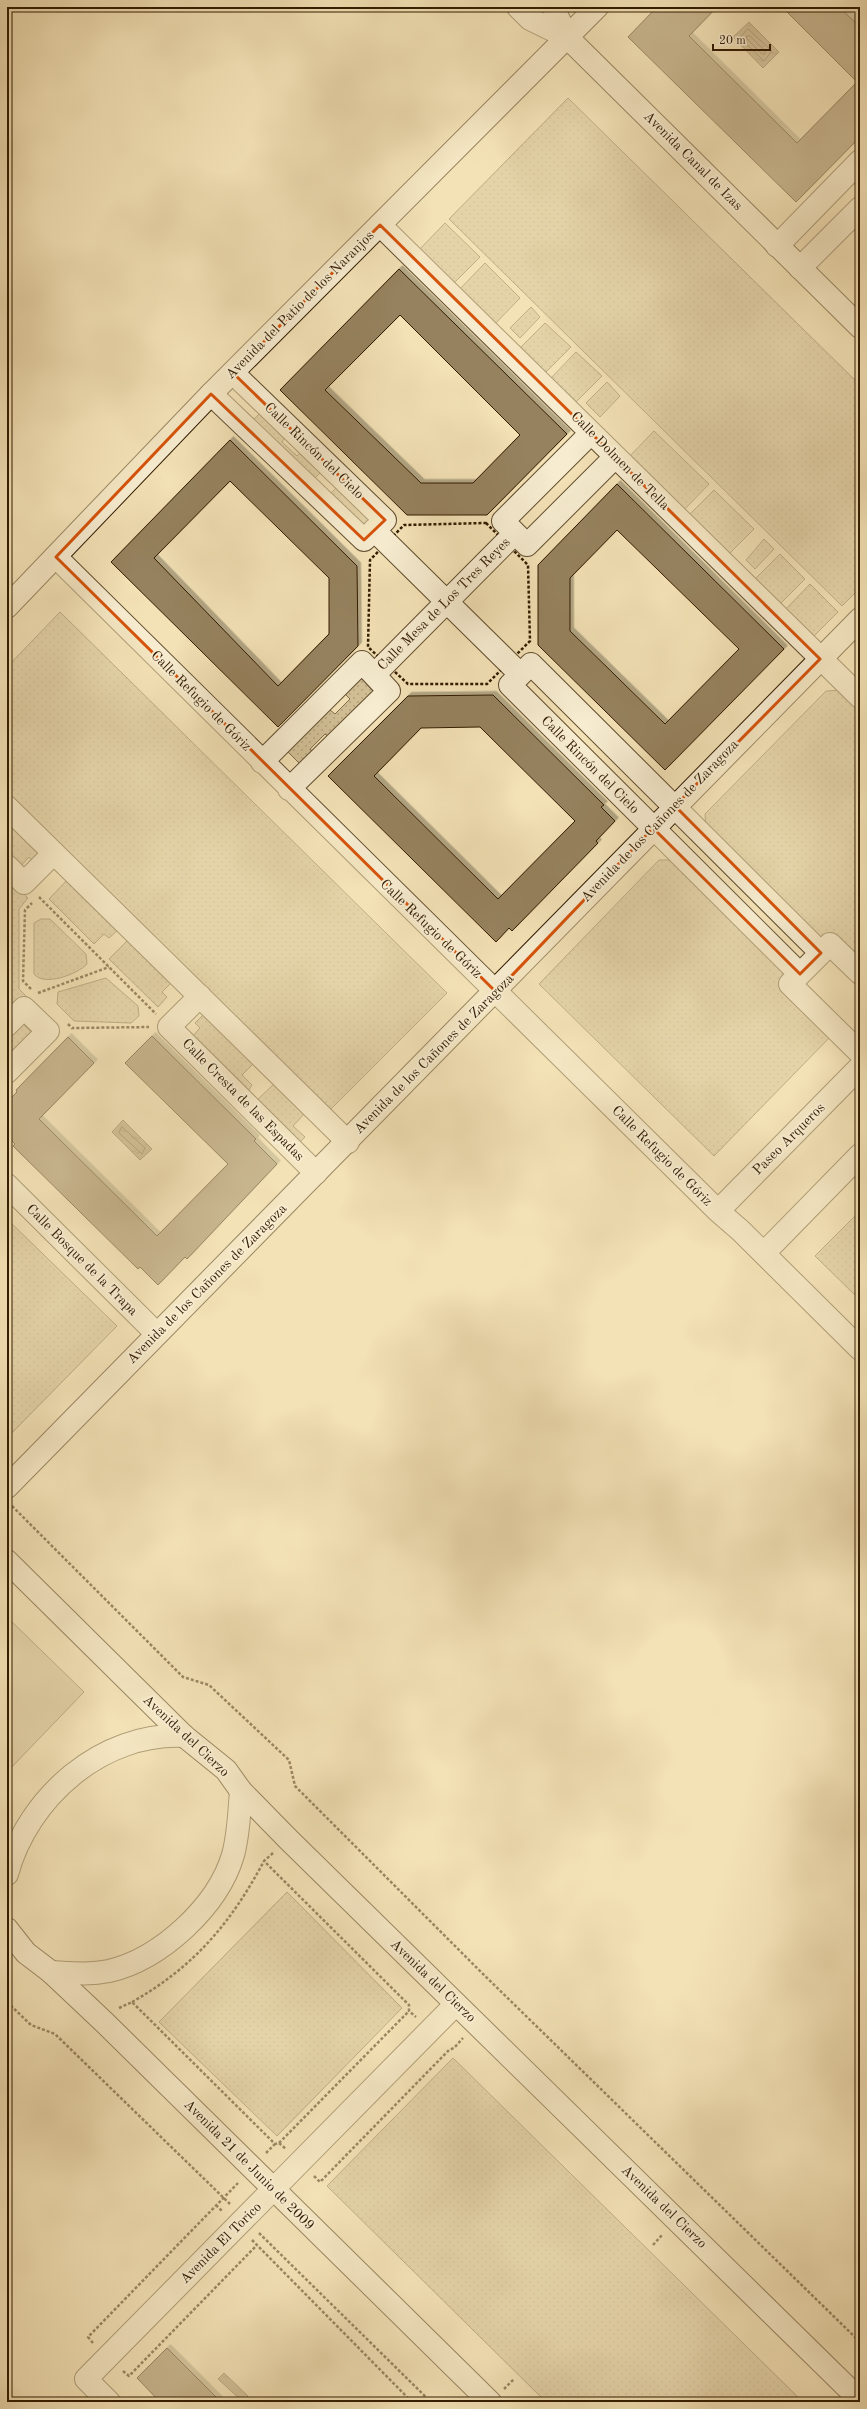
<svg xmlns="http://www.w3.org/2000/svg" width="867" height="2409" viewBox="0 0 867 2409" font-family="'Old Standard TT',serif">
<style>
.grass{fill:url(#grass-dots);stroke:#826e4c}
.park{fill:#d2c097;stroke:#826e4c}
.water{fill:url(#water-ripples);stroke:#7e6a48}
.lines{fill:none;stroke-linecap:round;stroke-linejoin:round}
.shore{stroke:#725c3c;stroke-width:1}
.building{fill:#96825f;stroke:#321b00;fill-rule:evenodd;filter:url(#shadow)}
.street-casing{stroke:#624d2e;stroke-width:24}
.secondary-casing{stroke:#321b00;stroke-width:24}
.path{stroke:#321b00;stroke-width:2.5;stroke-dasharray:3 2;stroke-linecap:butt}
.street{stroke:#f7ecd0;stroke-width:22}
.secondary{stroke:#f7ecd0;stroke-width:22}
.marked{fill:none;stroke:#d6530b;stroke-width:3;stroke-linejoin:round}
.labels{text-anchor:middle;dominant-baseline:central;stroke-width:4;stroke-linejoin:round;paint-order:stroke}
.street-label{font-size:14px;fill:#321b00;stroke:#f7ecd0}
</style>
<defs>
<pattern id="grass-dots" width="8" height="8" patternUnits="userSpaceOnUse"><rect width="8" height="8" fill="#d2c097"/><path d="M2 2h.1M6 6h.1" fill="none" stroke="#b5a480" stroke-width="1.8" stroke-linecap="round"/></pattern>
<pattern id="water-ripples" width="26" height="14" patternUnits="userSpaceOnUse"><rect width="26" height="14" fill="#b19e78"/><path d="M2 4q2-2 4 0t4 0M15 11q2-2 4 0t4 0" fill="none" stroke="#918060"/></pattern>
<filter id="shadow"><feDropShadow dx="3.5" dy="-3.5" stdDeviation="0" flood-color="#0004"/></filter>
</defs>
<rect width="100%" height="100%" fill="#f3e2b6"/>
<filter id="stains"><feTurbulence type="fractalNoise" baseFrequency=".005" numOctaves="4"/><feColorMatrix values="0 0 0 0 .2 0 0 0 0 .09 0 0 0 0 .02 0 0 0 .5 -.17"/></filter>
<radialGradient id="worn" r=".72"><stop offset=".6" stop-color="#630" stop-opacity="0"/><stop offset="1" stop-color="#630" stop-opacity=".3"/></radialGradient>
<!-- grass -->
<path class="grass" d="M568,98L860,385V588L842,606L449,219Z
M445,223L480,257L452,285L418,251Z
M485,263L520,298L493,326L458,291Z
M531,307L540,317L520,338L510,328Z
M545,323L571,347L543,375L518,350Z
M576,352L602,376L573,405L549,380Z
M607,382L620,396L600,417L586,403Z
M261,412L286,436L282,442L297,456L301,452L321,472L313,480L251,422Z
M654,431L709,484L682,512L627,459Z
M337,487L371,520L362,530L328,496Z
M714,490L754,529L727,556L687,517Z
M764,539L774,549L755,569L746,560Z
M780,554L805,579L777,607L752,582Z
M810,584L838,612L811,639L783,612Z
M60,612L447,993L327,1113L7,798V667Z
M361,678L375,693L330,738L325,734L310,749L315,753L302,766L288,752L330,710L335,714L350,699L345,694Z
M844,690L860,707V962L822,944L706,829L705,814L826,691Z
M7,817L43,852L33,862L29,857L19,868L7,856Z
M659,860H676L792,975L832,1035L714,1156L539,984Z
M7,877L28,898L19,909V989L27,997L7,1017Z
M68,879L119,929L109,938L104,934L94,944L49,899Z
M41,919H50L86,954L87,964C78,974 44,987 34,974V923Z
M129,939L172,982L162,992L167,997L158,1007L109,959Z
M106,978L138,1006L139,1016L131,1023L74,1021L57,1004L58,992Z
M206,1012L255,1062L242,1075L252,1085L247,1093L192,1037L200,1028L195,1023Z
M22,1023L35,1036L7,1064V1047L13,1041L9,1037Z
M276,1082L306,1112L293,1126L305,1137L298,1144L255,1102Z
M860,1211V1300L815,1256Z
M7,1219L117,1326L7,1438Z
M287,1892L402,2008L277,2136L159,2022Z
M453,2058L803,2402H546L327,2186Z"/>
<!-- park -->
<path class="park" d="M7,1617L84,1692L7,1772Z"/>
<!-- water -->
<path class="water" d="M749,22L779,52L763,68L733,37Z
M123,1120L152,1149L140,1160L112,1132Z
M224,2373L248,2396L243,2402L218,2379Z"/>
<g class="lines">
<!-- shore -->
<path class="shore" d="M748,29L772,51L764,61L740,38Z
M747,36H750L765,51V54H762L747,39Z
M122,1127L145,1148L142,1154L119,1133Z"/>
</g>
<!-- building -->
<path class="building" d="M657,7H717L689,36L797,143L857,82L782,7H839L860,27V137L796,202L628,37Z
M399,269L567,434L487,515H407L280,390ZM400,315L520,435L473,483H421L325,390Z
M230,440L357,566L358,646L278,727L111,562ZM230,481L329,578V634L278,686L154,558Z
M617,484L784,649L665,770L538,645V565ZM617,530L739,649L665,724L570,631V578Z
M493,695L604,805L601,807L615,821L596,841L598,843L512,931L509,928L496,942L328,776L408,696ZM480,727L575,821L498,899L374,776L421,728Z
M152,1036L256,1139L254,1141L277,1164L187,1259L185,1257L158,1285L140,1267L138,1269L13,1146L15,1144L7,1136V1102L17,1092L16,1090L68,1037L94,1063L39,1119L157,1236L228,1164L125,1063Z
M167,2348L221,2402H160L137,2378Z"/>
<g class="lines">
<defs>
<path id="street" d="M518,7L530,19L567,37
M380,225L860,697
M777,246L860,161
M800,268L860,208
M211,394L364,540L385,520L233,373
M591,433L503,521L527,545L615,457
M374,530L520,674
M56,557L718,1211L741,1231L860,1349
M531,664L821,953L800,974L510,685Z
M374,675L515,533
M262,762L362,662L389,691L289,789
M7,807L348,1142
M7,866L24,883L54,853
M821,953L830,944L860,973
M800,974L790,984L860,1053
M200,996L169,1027L316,1173
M7,1025L24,1008L48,1031L7,1072
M7,1185L157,1334
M718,1211L860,1067
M764,1253L860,1155
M7,1874C28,1797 102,1732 184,1736
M51,1972C71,1973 89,1975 109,1971C161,1959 218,1906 233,1855C239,1833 239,1813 241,1791
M109,2402L86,2379L456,2004"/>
<path id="secondary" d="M553,7L567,37L860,327
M7,607L211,394L597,7
M7,1487L860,619
M7,1561L184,1736L226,1770L241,1791L288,1839L860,2400
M7,1929L26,1953L51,1972L104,2022L490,2402"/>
</defs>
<!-- street casing -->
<use href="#street" class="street-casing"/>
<!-- secondary casing -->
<use href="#secondary" class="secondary-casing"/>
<!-- path -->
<path class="path" d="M486,523L528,565L530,641L487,684H408L368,647L370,560L404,525Z
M39,897L156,1014
M31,989L23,981L25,910L32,903
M38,993L109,967
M68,1024L72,1028L149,1027
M12,1506L183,1677L209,1685L289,1760L295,1786L483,1974L860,2342
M273,1853L264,1861L409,2005V2011L416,2017
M7,2002L31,2025L55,2034L230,2204
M132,2002C194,1967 231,1923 264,1861
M119,2008L132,2002L275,2144L279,2143L286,2149
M279,2143L409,2011
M266,2153L275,2144
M314,2176L320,2182L449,2050L454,2048L463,2038
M216,2205L223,2212
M259,2233L431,2402
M252,2240L412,2402
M653,2245L662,2235
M93,2343L88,2337L238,2183
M123,2371L129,2376L257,2245
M504,2389L514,2379"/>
<!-- street -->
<use href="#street" class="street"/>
<!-- secondary -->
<use href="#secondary" class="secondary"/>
</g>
<!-- marked area -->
<path d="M0 0H867V2409H0ZM380,225L820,659L675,806L821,953L800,974L653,828L496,992L56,557L211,394L364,540L385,520L233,373Z" fill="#f3e2b6" fill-opacity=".55" fill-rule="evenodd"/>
<path class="marked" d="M380,225L820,659L675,806L821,953L800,974L653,828L496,992L56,557L211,394L364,540L385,520L233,373Z"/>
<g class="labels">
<!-- street labels -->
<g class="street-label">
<text transform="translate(693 161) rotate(45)">Avenida Canal de Izas</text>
<text transform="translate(300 305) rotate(-45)">Avenida del Patio de los Naranjos</text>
<text transform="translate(314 451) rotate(44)">Calle Rincón del Cielo</text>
<text transform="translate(620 461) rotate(45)">Calle Dolmen de Tella</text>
<text transform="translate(444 604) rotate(-45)">Calle Mesa de Los Tres Reyes</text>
<text transform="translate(201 701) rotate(45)">Calle Refugio de Góriz</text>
<text transform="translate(590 765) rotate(45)">Calle Rincón del Cielo</text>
<text transform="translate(660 821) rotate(-46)">Avenida de los Cañones de Zaragoza</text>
<text transform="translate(431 929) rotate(44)">Calle Refugio de Góriz</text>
<text transform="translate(434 1054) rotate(-45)">Avenida de los Cañones de Zaragoza</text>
<text transform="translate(243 1100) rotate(45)">Calle Cresta de las Espadas</text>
<text transform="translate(789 1139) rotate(-45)">Paseo Arqueros</text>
<text transform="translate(662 1156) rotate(45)">Calle Refugio de Góriz</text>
<text transform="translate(82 1260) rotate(45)">Calle Bosque de la Trapa</text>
<text transform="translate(207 1284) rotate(-45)">Avenida de los Cañones de Zaragoza</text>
<text transform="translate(186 1736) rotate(43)">Avenida del Cierzo</text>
<text transform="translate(433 1981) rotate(44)">Avenida del Cierzo</text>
<text transform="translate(249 2165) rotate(45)">Avenida 21 de Junio de 2009</text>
<text transform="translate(664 2207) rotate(44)">Avenida del Cierzo</text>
<text transform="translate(221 2243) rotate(-45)">Avenida El Torico</text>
</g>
</g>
<!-- margin -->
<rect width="867" height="2409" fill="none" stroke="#f3e2b6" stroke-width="24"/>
<rect x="8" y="8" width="851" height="2393" fill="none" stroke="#321b00" stroke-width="2"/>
<rect x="12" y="12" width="843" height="2385" fill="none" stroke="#321b00"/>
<!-- scale -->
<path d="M713 44v6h57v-6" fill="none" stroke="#321b00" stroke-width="2"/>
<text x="719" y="44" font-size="12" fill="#321b00" stroke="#f7ecd0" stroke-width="3" paint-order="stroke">20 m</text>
<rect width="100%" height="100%" filter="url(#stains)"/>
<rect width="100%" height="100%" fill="url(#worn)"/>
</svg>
